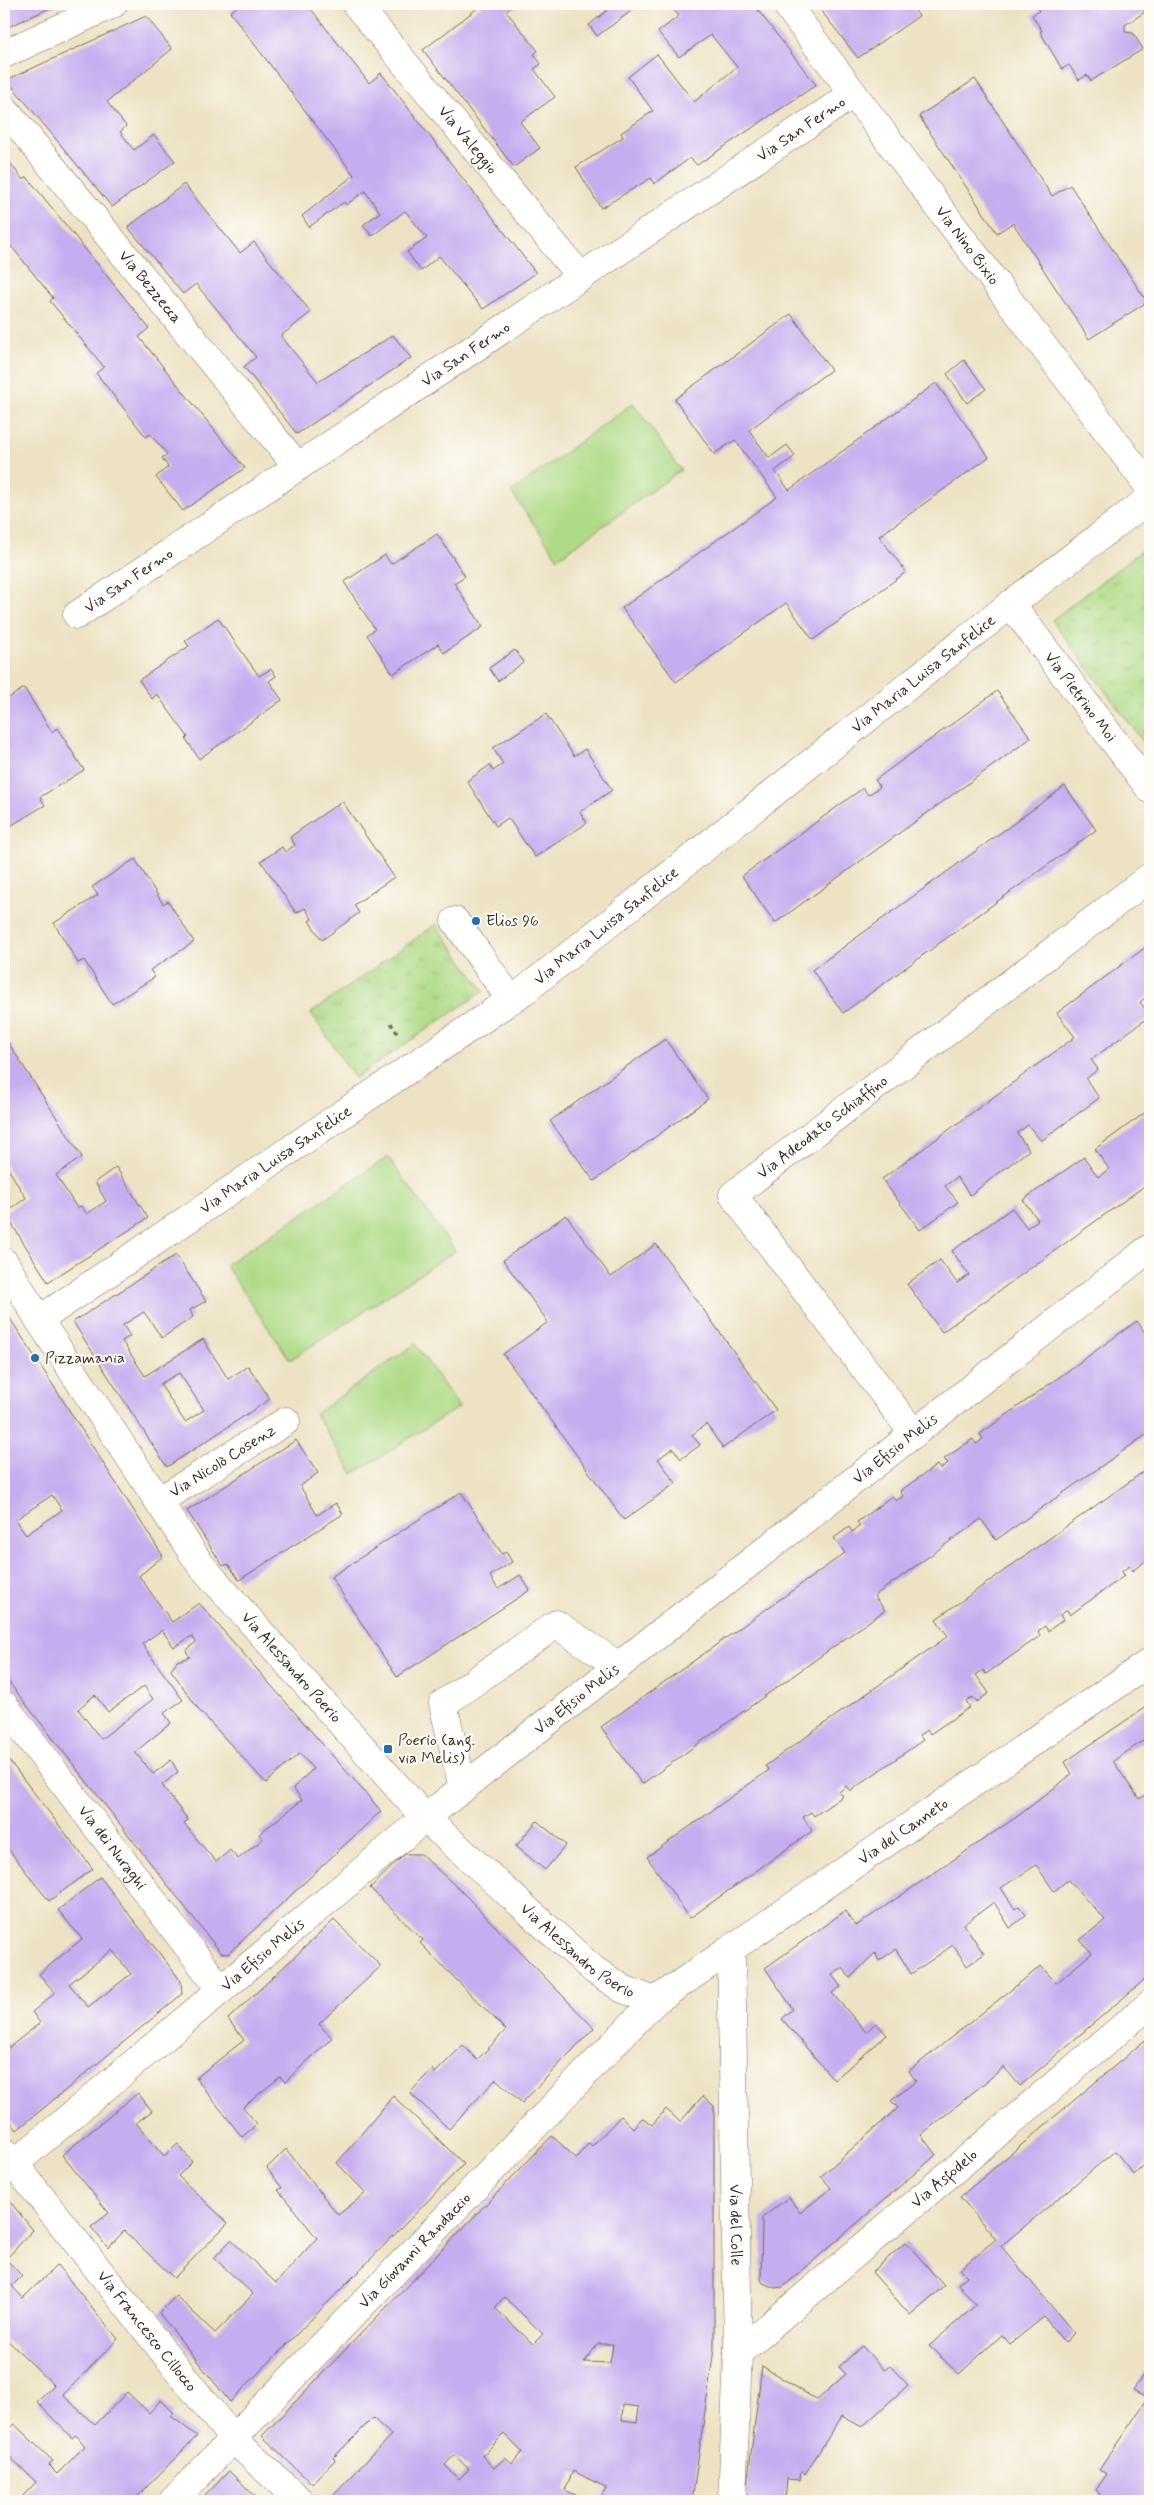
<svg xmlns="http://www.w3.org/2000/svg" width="1154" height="2505" viewBox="0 0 1154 2505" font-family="Mynerve,sans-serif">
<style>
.park{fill:url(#park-tufts);stroke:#758252}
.pitch{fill:#afda86;stroke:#758252}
.building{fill:#c6adef;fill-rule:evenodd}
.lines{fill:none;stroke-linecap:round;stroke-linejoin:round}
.minor-casing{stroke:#796a58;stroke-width:29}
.path{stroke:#796a58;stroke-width:3;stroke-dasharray:4 4;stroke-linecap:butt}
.minor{stroke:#fff;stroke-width:28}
.poi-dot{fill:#1f6fb2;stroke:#fdfcf7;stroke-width:2}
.labels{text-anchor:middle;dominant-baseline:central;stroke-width:4;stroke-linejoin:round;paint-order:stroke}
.street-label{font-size:16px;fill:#3b2a1e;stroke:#fdfcf7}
.poi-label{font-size:16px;fill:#3b2a1e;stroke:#fdfcf7;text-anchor:start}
</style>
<defs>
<pattern id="park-tufts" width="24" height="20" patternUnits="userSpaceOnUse" patternTransform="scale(1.25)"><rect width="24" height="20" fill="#afda86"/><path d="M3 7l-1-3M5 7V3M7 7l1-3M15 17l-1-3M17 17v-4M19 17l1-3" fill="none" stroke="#97bb73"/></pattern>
</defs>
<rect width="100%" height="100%" fill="#fdfcf7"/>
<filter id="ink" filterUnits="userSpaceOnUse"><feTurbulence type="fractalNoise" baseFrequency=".02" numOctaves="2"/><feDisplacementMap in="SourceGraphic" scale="10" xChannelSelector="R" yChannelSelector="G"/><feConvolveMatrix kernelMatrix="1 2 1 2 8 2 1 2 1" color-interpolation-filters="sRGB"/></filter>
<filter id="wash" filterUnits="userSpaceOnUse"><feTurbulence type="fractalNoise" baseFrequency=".0096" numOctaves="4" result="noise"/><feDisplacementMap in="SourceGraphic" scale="20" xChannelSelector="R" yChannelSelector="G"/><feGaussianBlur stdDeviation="1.12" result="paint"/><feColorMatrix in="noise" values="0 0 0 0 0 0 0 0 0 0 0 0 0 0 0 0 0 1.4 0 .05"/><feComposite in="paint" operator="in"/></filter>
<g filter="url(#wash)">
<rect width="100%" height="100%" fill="#ede2c3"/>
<!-- park -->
<path class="park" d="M1141,551L1150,563V751L1052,620Z
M436,924L484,991L355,1078L311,1013Z"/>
<!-- pitch -->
<path class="pitch" d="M633,403L681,470L558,558L511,492Z
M388,1157L455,1251L290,1360L225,1265Z
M415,1344L459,1407L353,1474L315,1414Z"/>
<g id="blocks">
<!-- building -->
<path class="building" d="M4,4H59L4,29Z
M240,4H307L369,83L381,73L536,273L483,309L439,256L421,271L407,252L427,238L405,211L372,236L363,225L380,212L365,191L346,205L344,202L309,227L302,216L354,175L230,12Z
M483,4H516L506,11L538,51L534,54L541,64L534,69L555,97L520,122L540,148L514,167L423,50Z
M615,4H641L597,36L589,25Z
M668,4H753L816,85L697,165L690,158L654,184L651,178L601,208L576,167L623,137L621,133L653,111L628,77L657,54L694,102L737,67L711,35L679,57L658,32L679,16Z
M816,4H910L919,16L858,58Z
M1035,4H1139L1145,12L1125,25V32L1133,33L1143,49L1091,81L1087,75L1079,80L1069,65L1062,69L1040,32L1042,31L1032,15L1039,11Z
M146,16L172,49L107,102L126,126L120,132L134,150L154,135L175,161L112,207L7,80Z
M975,79L1052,196L1070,185L1147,302L1089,339L1013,223L997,233L919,116Z
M4,155L23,180L27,177L149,328L139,337L245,468L183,511L156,477L168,467L162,458L167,454L150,434L146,437L96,373L104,367L50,301L53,298L4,237Z
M184,184L240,253L254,242L311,312L281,336L318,382L393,335L411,358L297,434L244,367L256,357L196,284L183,294L128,227Z
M791,314L831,370L749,430L769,458L787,445L795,456L775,471L789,490L936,383L989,457L879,536L906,572L813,640L786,603L676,682L622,608L777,497L735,440L714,454L675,399Z
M964,360L986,389L967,403L947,374Z
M437,534L465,576L454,583L483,627L444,653L438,644L393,674L367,635L375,629L344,582L385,555L391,564Z
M218,618L259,676L271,669L276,676L269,681L282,700L199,759L186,739L188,737L157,694L152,699L139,680L189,646L185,641Z
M515,650L524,662L498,681L489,668Z
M24,688L52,732L57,728L84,770L40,797L45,805L4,830V701Z
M997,691L1031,738L775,923L742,876L863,788L868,795L880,787L875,780Z
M546,714L574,756L585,749L612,790L580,812L587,823L535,857L508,818L496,826L467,781L490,765L493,771L503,764L493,748Z
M1065,786L1096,830L843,1013L812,970Z
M342,801L394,877L354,905L359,913L322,940L309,921L312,919L305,908L296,913L261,861L282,847L285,852L295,845L290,837Z
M135,859L163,904L168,901L194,942L150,970L155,977L112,1004L84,960L78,963L54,923L98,895L92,887Z
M1150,944V994L1140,1002L1150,1016L1091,1060L1098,1069L1086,1079L1099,1098L1041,1141L1028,1125L1017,1133L1029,1150L970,1195L957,1177L945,1186L958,1202L920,1230L882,1179L1075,1037L1057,1013Z
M4,1036L82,1157L56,1175L77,1208L81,1206L87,1214L106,1201L95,1182L116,1167L148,1218L48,1282L5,1213L26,1198L4,1162Z
M665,1039L708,1099L594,1181L550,1121Z
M1150,1109V1182L942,1332L907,1284L940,1260L957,1283L969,1275L952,1251L1012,1208L1027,1228L1038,1220L1023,1200L1084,1157L1098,1177L1109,1169L1095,1149Z
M566,1215L611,1277L656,1244L776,1410L723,1448L706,1424L692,1435L700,1445L681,1459L673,1448L658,1459L676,1483L624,1520L503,1354L548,1322L503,1260Z
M176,1255L206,1301L190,1310L193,1317L162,1338L144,1312L123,1325L130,1336L122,1341L145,1376L203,1339L228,1379L248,1366L270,1399L167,1467L73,1322ZM179,1373L204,1410L185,1422L160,1384Z
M4,1309L163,1556L139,1576L172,1622L199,1603L381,1811L228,1954L221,1953L4,1676ZM52,1495L62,1510L26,1535L15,1520ZM162,1630L174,1647L192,1636L196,1642L186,1651L190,1657L177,1661L171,1670L199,1710L266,1783L300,1753L313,1769L293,1788L302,1800L259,1834L263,1839L238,1859L230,1850L216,1862L184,1824L188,1820L162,1785L178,1772L171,1760L153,1774L135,1752L171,1723L164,1713L183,1700L142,1644ZM144,1686L153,1699L101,1739L78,1709L95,1695L108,1712Z
M1137,1321L1150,1340V1432L996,1540L981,1519L874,1596L885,1610L642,1784L601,1727L845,1553L834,1538L849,1527L852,1532L860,1526L857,1522L892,1496L896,1501L903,1496L900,1491L937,1465L940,1469L948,1463L944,1459L973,1439L976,1444L983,1439L980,1434Z
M296,1440L318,1473L300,1486L317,1515L336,1503L343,1514L239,1580L228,1564L223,1566L187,1511Z
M1150,1467V1558L1132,1571L1129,1566L1121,1572L1124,1576L1070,1615L1067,1610L1060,1615L1063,1620L1048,1631L1045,1626L1038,1631L1040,1636L986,1674L983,1670L976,1675L989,1693L977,1702L973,1697L966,1702L970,1707L930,1734L927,1730L919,1735L923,1740L850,1791L846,1786L839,1792L843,1796L814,1816L811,1812L803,1817L812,1831L690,1918L647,1857L769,1770L765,1766L948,1636L936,1619Z
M461,1492L502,1554L506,1552L512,1562L490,1576L498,1589L520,1575L530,1590L397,1677L331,1577Z
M1150,1704V1751L1143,1741L1113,1761L1139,1799L1150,1792V1975L1020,2086L1004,2067L921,2135L936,2155L783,2287L775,2288L763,2283L761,2280L762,2218L789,2197L800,2213L831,2188L821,2176L898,2108L891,2101L916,2081L909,2071L1041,1966L1056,1983L1092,1953L1080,1940L1105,1920L1068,1880L1054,1891L1036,1865L1001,1888L1015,1909L1019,1906L1026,1915L1010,1928L994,1902L964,1924L984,1954L967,1966L953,1945L911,1974L896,1949L879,1961L875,1953L850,1978L843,1968L832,1975L841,1987L832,1993L866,2032L876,2023L887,2035L834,2080L782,2019L793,2009L765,1968L845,1911L856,1926L1018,1816L1072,1774L1065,1762Z
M4,1754L93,1869L49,1901L4,1844Z
M537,1821L566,1845L545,1870L516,1846Z
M405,1854H421L464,1894L594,2028L522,2103L496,2079L449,2129L410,2093L432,2069L435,2073L463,2045L477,2060L506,2030L420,1943L423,1940L370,1888Z
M100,1877L181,1981L182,1994L17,2130L4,2114V2045L7,2049L40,2023L32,2012L55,1993L39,1974L82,1939L58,1910ZM112,1950L131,1974L88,2007L69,1984Z
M334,1920L381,1966L319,2024L332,2038L285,2082L280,2077L243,2107L257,2124L242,2137L196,2078L244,2040L228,2019Z
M1150,2036V2159L1134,2175L1115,2151L1001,2246L1074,2333L1065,2343L1044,2317L1010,2344L1002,2335L959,2374L929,2346L976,2305L958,2284L967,2276L960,2269L996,2239L960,2197Z
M138,2093L152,2111L136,2123L164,2156L178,2144L192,2162L178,2176L228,2223L174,2278L124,2231L108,2248L91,2227L109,2213L62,2155Z
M393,2096L464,2164L230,2402L159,2313L176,2296L215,2333L253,2294L214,2258L231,2240L276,2283L317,2238L278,2190L282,2188L267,2168L286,2149L338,2215L366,2193L337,2163Z
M703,2096L714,2106V2349L692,2501H599L607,2488L573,2471L565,2490L588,2501H331L329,2500L391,2435L373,2418L333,2458L335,2460L312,2484L262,2436L552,2136L576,2158L589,2143L592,2146L621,2116L633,2128L642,2118L652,2125L666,2109L680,2122ZM504,2297L543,2334L533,2344L495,2308ZM598,2344H613L610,2363L584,2362ZM623,2405L639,2407L637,2422L622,2420ZM504,2434L522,2452L512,2464L505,2458L494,2468L482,2456ZM454,2455L469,2469L459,2479L445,2465Z
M4,2194L33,2230L6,2259L22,2276L12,2286L23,2298L57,2265L118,2339L63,2395L95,2425L127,2392L149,2413L161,2400L174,2413L171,2416L197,2436L133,2501H29L23,2496L36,2482L4,2451V2433L14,2424L53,2461L48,2465L57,2474L85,2446L76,2435L72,2438L37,2402L54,2385L4,2337Z
M906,2242L944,2286L910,2315L872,2272Z
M862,2346L884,2370L890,2366L908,2385L862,2427L842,2416L805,2474L801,2471L800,2480L787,2479L785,2501H745L762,2366L817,2400L846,2374L839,2367Z
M1147,2369L1150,2371V2501H1095L1100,2494L1096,2490L1107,2474L1099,2470L1148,2398L1133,2390Z
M229,2471L260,2501H200Z"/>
</g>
</g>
<g filter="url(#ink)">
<use href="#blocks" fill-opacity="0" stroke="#796a58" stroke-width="1"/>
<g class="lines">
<defs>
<g id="minor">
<path id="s1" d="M356,4L581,277"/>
<path id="s2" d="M786,4L1150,488"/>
<path d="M4,54L113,4"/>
<path id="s3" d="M4,108L298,467"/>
<path id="s4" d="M1011,604L1150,789"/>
<path id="s5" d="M77,615L853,94"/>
<path d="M455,921L511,1000"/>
<path id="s6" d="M4,1262L39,1320L200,1564L425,1818L594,1970L623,1989L655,2001"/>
<path id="s7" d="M39,1320L524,991L1011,604L1150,498"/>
<path id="s8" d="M914,1434L733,1195L1150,877"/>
<path id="s9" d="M159,1501L286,1421"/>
<path id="s10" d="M4,1705L221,1990"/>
<path d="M463,1788L443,1704L556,1624L619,1666"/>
<path id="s11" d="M731,1949L738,2353L732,2501"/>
<path id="s12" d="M4,2151L233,2439L300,2501"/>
<path id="s13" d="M14,2164L425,1818L1150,1248"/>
<path id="s14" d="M738,2353L1150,2004"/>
<path id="s15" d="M173,2501L655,2001L1150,1662"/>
</g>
</defs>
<!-- minor casing -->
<use href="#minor" class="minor-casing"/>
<!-- path -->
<path class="path" d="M391,1023L399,1036"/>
<!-- minor -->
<use href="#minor" class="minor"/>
</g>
</g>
<!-- markers -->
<g class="poi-dot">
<circle cx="476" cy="921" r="5"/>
<circle cx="35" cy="1358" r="5"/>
<rect x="383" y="1744" width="10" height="10" rx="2.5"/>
</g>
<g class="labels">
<!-- street labels -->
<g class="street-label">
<text stroke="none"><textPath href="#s5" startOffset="872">Via San Fermo</textPath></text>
<text stroke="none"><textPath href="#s1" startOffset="176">Via Valeggio</textPath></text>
<text stroke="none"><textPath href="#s2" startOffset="302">Via Nino Bixio</textPath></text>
<text stroke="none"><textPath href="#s3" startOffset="231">Via Bezzecca</textPath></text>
<text stroke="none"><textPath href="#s5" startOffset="468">Via San Fermo</textPath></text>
<text stroke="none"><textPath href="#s5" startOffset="62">Via San Fermo</textPath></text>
<text stroke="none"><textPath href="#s7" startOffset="1096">Via Maria Luisa Sanfelice</textPath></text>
<text stroke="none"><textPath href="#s4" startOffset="116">Via Pietrino Moi</textPath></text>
<text stroke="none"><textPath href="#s7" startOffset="691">Via Maria Luisa Sanfelice</textPath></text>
<text stroke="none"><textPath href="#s8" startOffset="412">Via Adeodato Schiaffino</textPath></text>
<text stroke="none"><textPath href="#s7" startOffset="286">Via Maria Luisa Sanfelice</textPath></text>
<text stroke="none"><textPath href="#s13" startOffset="1135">Via Efisio Melis</textPath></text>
<text stroke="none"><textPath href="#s9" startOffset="75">Via Nicolò Cosenz</textPath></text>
<text stroke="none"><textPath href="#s6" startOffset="498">Via Alessandro Poerio</textPath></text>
<text stroke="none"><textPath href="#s13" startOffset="730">Via Efisio Melis</textPath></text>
<text stroke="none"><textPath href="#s15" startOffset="995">Via del Canneto</textPath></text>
<text stroke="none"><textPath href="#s10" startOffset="179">Via dei Nuraghi</textPath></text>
<text stroke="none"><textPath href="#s6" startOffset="902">Via Alessandro Poerio</textPath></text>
<text stroke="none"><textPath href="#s13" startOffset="325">Via Efisio Melis</textPath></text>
<text stroke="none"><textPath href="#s14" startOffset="270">Via Asfodelo</textPath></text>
<text stroke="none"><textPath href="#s11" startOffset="276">Via del Colle</textPath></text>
<text stroke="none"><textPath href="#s15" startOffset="348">Via Giovanni Randaccio</textPath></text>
<text stroke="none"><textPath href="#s12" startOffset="230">Via Francesco Cillocco</textPath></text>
</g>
<!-- poi labels -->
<g class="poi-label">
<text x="486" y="921">Elios 96</text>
<text x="45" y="1358">Pizzamania</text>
<text x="398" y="1740">Poerio (ang.<tspan x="398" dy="18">via Melis)</tspan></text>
</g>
</g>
<!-- margin -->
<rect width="1154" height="2505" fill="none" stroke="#fdfcf7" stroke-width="20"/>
</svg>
